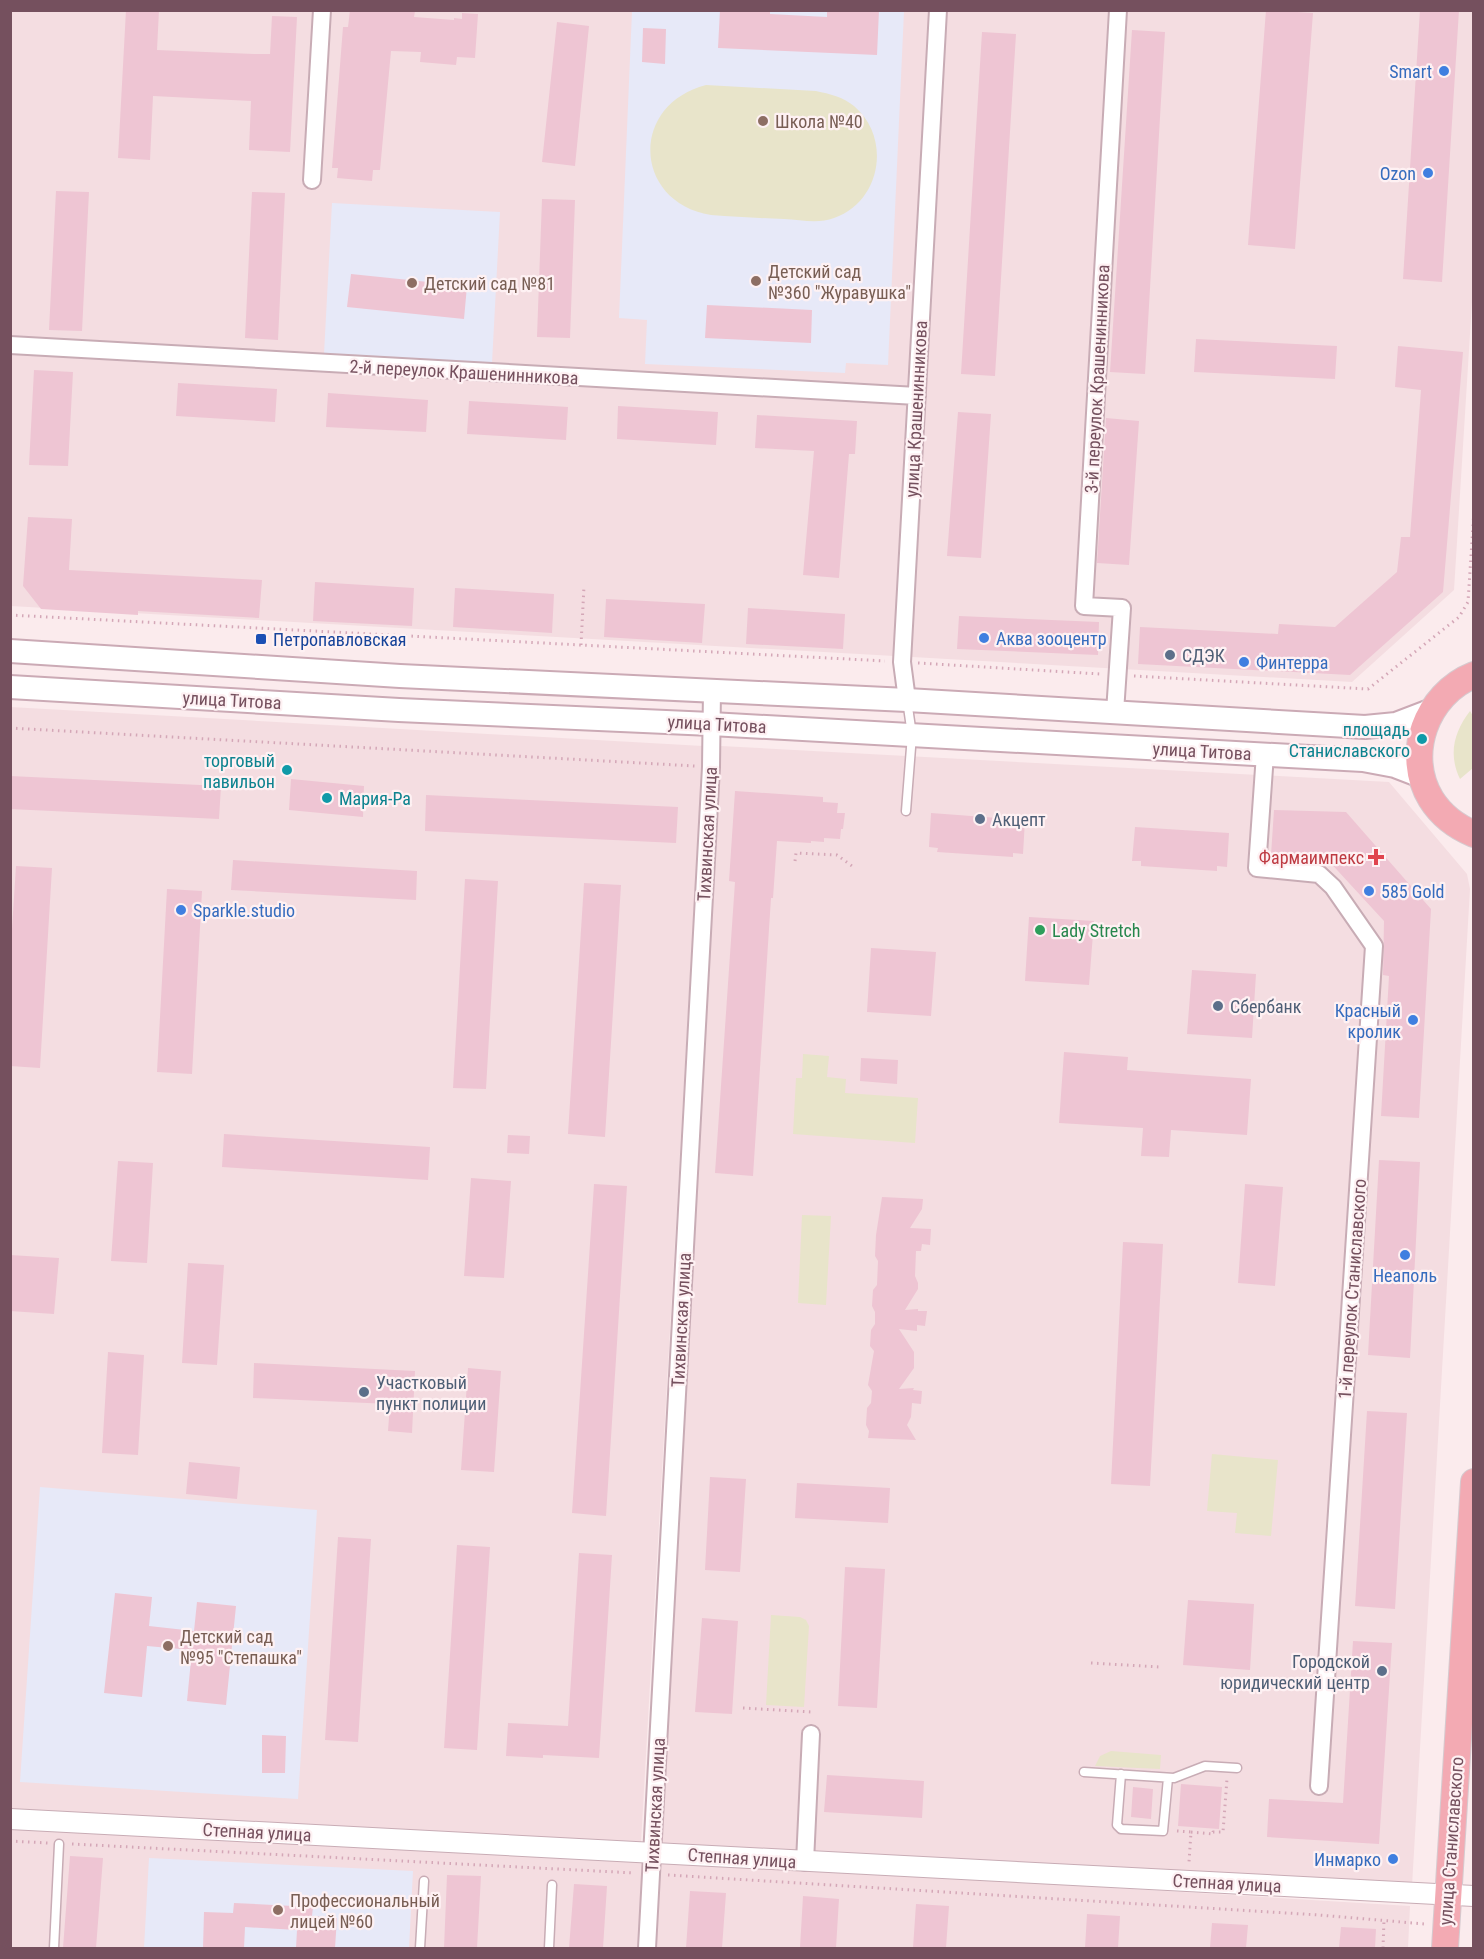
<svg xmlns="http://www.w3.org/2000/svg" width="1484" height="1959" viewBox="0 0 1484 1959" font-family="'Roboto Condensed',sans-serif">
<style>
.residential{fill:#f4dde1}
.education{fill:#e7e9f8}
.green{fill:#e8e4ca}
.building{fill:#eec5d3}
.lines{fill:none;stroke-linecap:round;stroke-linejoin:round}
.service-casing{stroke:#c8acb5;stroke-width:11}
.minor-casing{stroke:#c8acb5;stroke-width:20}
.tertiary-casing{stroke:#c8acb5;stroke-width:22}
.secondary-casing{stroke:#cbaab5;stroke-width:26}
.primary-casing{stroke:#d6cacf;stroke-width:28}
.path{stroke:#d4a7b7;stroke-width:3;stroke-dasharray:1.5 4.5;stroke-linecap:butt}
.service{stroke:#fff;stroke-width:8}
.minor{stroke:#fff;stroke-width:16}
.tertiary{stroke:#fff;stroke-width:20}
.secondary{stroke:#fff;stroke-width:22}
.primary{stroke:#f3aab3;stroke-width:26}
.shop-dot{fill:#3f7fe0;stroke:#fef1f3;stroke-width:2}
.education-dot{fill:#8d6e63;stroke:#fef1f3;stroke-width:2}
.transit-dot{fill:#1a4fb4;stroke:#fef1f3;stroke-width:2}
.service-dot{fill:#5c6f8a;stroke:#fef1f3;stroke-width:2}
.culture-dot{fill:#0f9aa8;stroke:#fef1f3;stroke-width:2}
.health-dot{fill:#e0444e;stroke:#fef1f3;stroke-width:2}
.leisure-dot{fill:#2e9e5b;stroke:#fef1f3;stroke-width:2}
.labels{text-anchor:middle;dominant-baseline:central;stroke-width:4.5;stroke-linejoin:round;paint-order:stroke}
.shop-label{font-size:18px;fill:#366cbe;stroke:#fef1f3;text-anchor:end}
.education-label{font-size:18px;fill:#785e54;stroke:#fef1f3;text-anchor:start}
.street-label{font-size:18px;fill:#75505e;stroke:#fef1f3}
.transit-label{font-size:18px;fill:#164399;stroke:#fef1f3;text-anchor:start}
.service-label{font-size:18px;fill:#4e5e75;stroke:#fef1f3;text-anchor:start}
.culture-label{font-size:18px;fill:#0d838f;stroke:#fef1f3;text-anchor:end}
.health-label{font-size:18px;fill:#be3a42;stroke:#fef1f3;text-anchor:end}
.leisure-label{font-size:18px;fill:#27864d;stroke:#fef1f3;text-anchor:start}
</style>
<rect width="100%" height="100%" fill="#fbebed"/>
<!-- residential -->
<path class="residential" d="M10,11H1473V286L1454,590L1352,682L11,606Z
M10,707L703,746L641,1843L11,1809Z
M721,746L1389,782L1467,874L1470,889L1412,1886L665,1845L658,1836Z
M10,1825L646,1860L641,1948H11Z
M656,1860L1410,1906L1408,1948H651Z"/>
<!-- education -->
<path class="education" d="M632,11H904L888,365L846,363L845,373L645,364L647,320L619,318Z
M332,203L500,212L492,363L324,354Z
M40,1487L317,1510L298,1799L20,1782Z
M149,1858L413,1871L409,1948H144Z"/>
<!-- green -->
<path class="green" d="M706,85L816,91C830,94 843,97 854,106C892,138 881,202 834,218C819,224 801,220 784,219C760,218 736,217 711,215C633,202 629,105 706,85Z
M1470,711L1473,716V768L1460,779C1448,754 1454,732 1470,711Z
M803,1054L829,1056L827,1077L846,1079L845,1093L918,1098L915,1143L793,1134L796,1078H802Z
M802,1215L831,1216L826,1305L798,1303Z
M1212,1454L1278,1460L1271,1536L1235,1533L1237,1513L1207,1511Z
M771,1615L800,1617L806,1620L809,1626L804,1707L766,1705Z
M1111,1751L1161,1755L1160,1769L1095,1766L1100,1756Z"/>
<!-- building -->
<path class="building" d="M126,10H159L157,50L254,54H270L272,16L297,17L290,152L249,150L251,101L153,96L150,160L118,158Z
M350,10L415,11L414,17L454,20V18L462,19V13L478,14L475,58L457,57L456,65L420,62L421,52L391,51L380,170H373L372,181L337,178L338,168H332L343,27H348Z
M720,10H770V14L827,17V10H879L877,55L718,48Z
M1266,10L1313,13L1295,249L1248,245Z
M1420,10H1459L1442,282L1403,279Z
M557,22L589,26L575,166L542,162Z
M643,28L666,29L665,64L642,62Z
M1132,30L1165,32L1145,374L1110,372Z
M982,32L1016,34L995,376L961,374Z
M56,191L89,192L82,331L49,330Z
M252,192L285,193L278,340L245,338Z
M542,199L575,200L570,338L537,337Z
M351,274L467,286L464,319L347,307Z
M707,305L812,310L811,343L705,338Z
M1196,339L1337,346L1335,379L1194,372Z
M1398,346L1463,352L1443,592L1350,675L1138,664L1140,627L1278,634L1279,624L1335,627L1397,572L1401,537H1410L1421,390L1395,387Z
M34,370L73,372L68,466L29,465Z
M178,383L277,389L275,422L176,416Z
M328,393L428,400L426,432L326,427Z
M469,401L568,407L566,440L467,434Z
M618,406L718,412L716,445L617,439Z
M958,412L991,414L981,558L947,556Z
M757,415L857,421L855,454H849L839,578L803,575L814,451L755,448Z
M1106,418L1139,421L1129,565L1097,563Z
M28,517L72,519L69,570L262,580L259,618L138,611V615L41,609L23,586Z
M315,582L414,588L412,626L313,621Z
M455,588L554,594L552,633L453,627Z
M606,599L705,604L702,643L604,637Z
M748,608L845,614L843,649L746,644Z
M959,616L1099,622L1098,655L957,649Z
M10,776L221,786L219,819L10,809Z
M291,779L364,786L363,817L289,810Z
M735,791L823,797V802L838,803L837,813H845L843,829H841L840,839L824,838V842L811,841V843L777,841L773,898H771L753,1176L715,1173L735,882L729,881Z
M426,795L678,807L676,843L425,831Z
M1274,810L1346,812L1431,909L1419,1118L1381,1116L1389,976L1383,975L1384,921L1326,858L1271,855Z
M931,813L1025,820L1023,854L1013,853V857L937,852L938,848L929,847Z
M1135,827L1229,833L1227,867L1217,866V871L1141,866V861H1132Z
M233,860L417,871L416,900L231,890Z
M16,866L52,868L40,1068L10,1066V960Z
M465,879L498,881L486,1089L453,1088Z
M584,883L621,885L605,1137L568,1134Z
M167,889L202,891L192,1074L157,1072Z
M1029,917L1094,921L1089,985L1025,981Z
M871,948L936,952L931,1016L867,1012Z
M1192,970L1256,974L1252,1038L1187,1034Z
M1064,1052L1128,1057L1127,1070L1251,1079L1247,1135L1171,1130L1169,1157L1141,1156L1143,1128L1059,1123Z
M861,1058L898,1060L897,1084L860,1081Z
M224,1134L430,1147L428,1180L222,1167Z
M508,1135L530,1136L529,1154L507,1153Z
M1379,1160L1420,1162L1410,1358L1368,1355Z
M118,1161L153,1163L147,1263L111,1261Z
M471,1178L511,1181L504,1278L464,1276Z
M594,1184L627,1186L606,1516L572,1513Z
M1245,1184L1283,1187L1275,1286L1238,1283Z
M882,1197L923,1199L922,1209L910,1228L931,1229L930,1245L922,1244L921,1251H916L915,1276L918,1283V1289L905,1310L918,1309V1311H927L925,1326L917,1325V1331L899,1329L914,1352V1368L899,1389L914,1388L913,1390L922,1391L921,1404L912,1403L911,1417L907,1425L916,1440L868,1438L869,1431L866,1425L867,1408L871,1403L872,1391L868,1385L874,1351L870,1346L871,1330L875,1324V1312L872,1306L873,1290L877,1285L878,1261L875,1256L876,1235Z
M1123,1242L1163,1244L1150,1486L1111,1484Z
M10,1255L59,1258L54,1314L10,1311Z
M188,1263L224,1265L217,1365L182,1363Z
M108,1352L144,1355L138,1455L102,1453Z
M254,1363L415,1371L412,1433L388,1431L390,1404L253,1398Z
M468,1368L501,1371L494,1472L461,1470Z
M1367,1411L1407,1413L1395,1609L1355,1606Z
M189,1462L240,1467L237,1499L186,1494Z
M710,1477L746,1479L740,1572L705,1570Z
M797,1483L890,1488L888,1523L795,1518Z
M338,1537L371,1539L358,1742L325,1740Z
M457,1545L490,1547L477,1750L444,1748Z
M579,1553L612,1555L599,1758L543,1755V1758L506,1756L508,1723L568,1726Z
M845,1567L885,1569L877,1708L838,1706Z
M115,1593L152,1597L149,1626L194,1631L197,1602L236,1606L226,1705L187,1701L192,1650L147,1646L142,1697L104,1693Z
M1188,1600L1254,1604L1250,1670L1183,1665Z
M702,1618L738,1621L732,1714L695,1712Z
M1353,1641L1392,1643L1379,1844L1267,1837L1269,1799L1343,1803Z
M262,1735L286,1736L285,1773H262Z
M827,1775L924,1781L922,1818L824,1812Z
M1181,1784L1222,1787L1219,1829L1178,1826Z
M1133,1787L1153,1789L1151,1819L1131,1817Z
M70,1856L103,1858L96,1948H63Z
M447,1875L481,1876L477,1948H444Z
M574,1884L607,1886L603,1948H569Z
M690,1891L726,1893L722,1948H686Z
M803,1896L839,1899L836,1948H800Z
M234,1903L313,1907L312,1916L337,1918L335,1948H296L297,1930L245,1927L244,1948H203L204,1912L233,1913Z
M916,1904L949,1906L946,1948H913Z
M1087,1914L1120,1916L1118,1948H1085Z
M1212,1923L1248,1925L1246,1948H1210Z
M1341,1927L1376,1929L1375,1948H1339Z"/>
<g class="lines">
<defs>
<path id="service" d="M906,811L912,735L907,700
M1084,1772L1174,1778L1205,1766L1237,1768
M1121,1774L1117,1825L1121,1829L1163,1831L1168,1778
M54,1948L59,1844
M420,1948L424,1881
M549,1948L552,1885"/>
<path id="minor" d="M312,180L322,10
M10,345L917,396
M907,700L902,662L938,10
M1115,712L1122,608L1084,606L1118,10
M1265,754L1257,868L1319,874L1333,887L1374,946L1319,1786
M805,1862L811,1734
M647,1948L711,767L712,691"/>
<path id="tertiary" d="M10,1819L1474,1896"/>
<path id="secondary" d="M10,651L400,676L907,700L1365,727L1396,724L1430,711
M10,687L399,710L711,724L1363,760L1395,766L1421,776"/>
<path id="primary" d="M1474,675C1426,694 1404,755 1431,799C1441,815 1457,827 1474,834
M1445,1948L1474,1482"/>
</defs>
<!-- service casing -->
<use href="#service" class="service-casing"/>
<!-- minor casing -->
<use href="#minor" class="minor-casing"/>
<!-- tertiary casing -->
<use href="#tertiary" class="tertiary-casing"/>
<!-- secondary casing -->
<use href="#secondary" class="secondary-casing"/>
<!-- primary casing -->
<use href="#primary" class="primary-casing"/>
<!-- path -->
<path class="path" d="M10,615L885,661
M581,645L584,586
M918,663L1100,674
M1134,676L1368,689L1459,617L1468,602L1474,510
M10,728L695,766
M795,861L796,853L837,855L852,866
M1091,1663L1160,1667
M743,1708L812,1712
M1177,1831L1191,1832L1189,1862
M1191,1832L1213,1834V1832H1223L1227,1779
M10,1841L48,1843
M72,1844L635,1873
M668,1875L1319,1915L1425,1924
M1383,1948L1384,1920"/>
<!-- service -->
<use href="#service" class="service"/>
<!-- minor -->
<use href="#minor" class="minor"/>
<!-- tertiary -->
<use href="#tertiary" class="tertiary"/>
<!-- secondary -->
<use href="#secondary" class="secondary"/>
<!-- primary -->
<use href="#primary" class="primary"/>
</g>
<!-- markers -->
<g class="shop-dot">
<circle cx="1444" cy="71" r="6"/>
<circle cx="1428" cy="173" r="6"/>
<circle cx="984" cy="638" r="6"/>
<circle cx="1244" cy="662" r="6"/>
<circle cx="1369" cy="891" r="6"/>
<circle cx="181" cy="910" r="6"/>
<circle cx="1413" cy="1020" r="6"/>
<circle cx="1405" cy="1255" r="6"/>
<circle cx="1393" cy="1859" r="6"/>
</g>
<g class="education-dot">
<circle cx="763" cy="121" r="6"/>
<circle cx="756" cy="281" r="6"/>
<circle cx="412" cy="283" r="6"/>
<circle cx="168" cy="1646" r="6"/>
<circle cx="278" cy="1910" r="6"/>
</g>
<rect class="transit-dot" x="255" y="633" width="12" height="12" rx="3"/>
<g class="service-dot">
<circle cx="1170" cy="655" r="6"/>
<circle cx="980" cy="819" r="6"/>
<circle cx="1218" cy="1006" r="6"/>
<circle cx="364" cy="1392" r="6"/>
<circle cx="1382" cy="1671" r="6"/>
</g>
<g class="culture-dot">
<circle cx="1422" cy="739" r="6"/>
<circle cx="287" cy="770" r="6"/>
<circle cx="327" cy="798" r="6"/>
</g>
<path class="health-dot" d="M1373 848h6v6h6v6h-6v6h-6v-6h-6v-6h6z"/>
<circle class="leisure-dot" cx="1040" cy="930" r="6"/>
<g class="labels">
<!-- shop labels -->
<g class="shop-label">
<text x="1432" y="71">Smart</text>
<text x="1416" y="173">Ozon</text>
<text x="996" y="638" text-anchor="start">Аква зооцентр</text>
<text x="1256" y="662" text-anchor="start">Финтерра</text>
<text x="1381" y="891" text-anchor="start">585 Gold</text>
<text x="193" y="910" text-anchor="start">Sparkle.studio</text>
<text x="1401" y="1010">Красный<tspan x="1401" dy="21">кролик</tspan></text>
<text x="1405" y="1275" text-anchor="middle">Неаполь</text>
<text x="1381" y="1859">Инмарко</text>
</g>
<!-- education labels -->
<g class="education-label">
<text x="775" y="121">Школа №40</text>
<text x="768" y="271">Детский сад<tspan x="768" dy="21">№360 "Журавушка"</tspan></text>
<text x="424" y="283">Детский сад №81</text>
<text x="180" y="1636">Детский сад<tspan x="180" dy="21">№95 "Степашка"</tspan></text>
<text x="290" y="1900">Профессиональный<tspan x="290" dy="21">лицей №60</tspan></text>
</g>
<!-- street labels -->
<g class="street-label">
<text transform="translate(464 372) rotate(3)">2-й переулок Крашенинникова</text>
<text transform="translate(1097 379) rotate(-87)">3-й переулок Крашенинникова</text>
<text transform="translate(916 409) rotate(-87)">улица Крашенинникова</text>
<text transform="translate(232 700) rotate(3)">улица Титова</text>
<text transform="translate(717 724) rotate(3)">улица Титова</text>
<text transform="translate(1202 751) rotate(3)">улица Титова</text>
<text transform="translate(707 834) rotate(-87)">Тихвинская улица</text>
<text transform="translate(1352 1289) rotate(-86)">1-й переулок Станиславского</text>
<text transform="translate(681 1320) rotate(-87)">Тихвинская улица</text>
<text transform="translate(655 1805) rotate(-87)">Тихвинская улица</text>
<text transform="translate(257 1832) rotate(3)">Степная улица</text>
<text transform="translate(1451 1841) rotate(-86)">улица Станиславского</text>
<text transform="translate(742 1858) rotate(4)">Степная улица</text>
<text transform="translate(1227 1883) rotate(3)">Степная улица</text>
</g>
<!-- transit labels -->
<g class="transit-label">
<text x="273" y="639">Петропавловская</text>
</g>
<!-- service labels -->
<g class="service-label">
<text x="1182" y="655">СДЭК</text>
<text x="992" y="819">Акцепт</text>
<text x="1230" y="1006">Сбербанк</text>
<text x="376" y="1382">Участковый<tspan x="376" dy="21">пункт полиции</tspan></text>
<text x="1370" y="1661" text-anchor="end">Городской<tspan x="1370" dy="21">юридический центр</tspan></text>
</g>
<!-- culture labels -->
<g class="culture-label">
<text x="1410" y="729">площадь<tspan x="1410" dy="21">Станиславского</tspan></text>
<text x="275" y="760">торговый<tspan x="275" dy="21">павильон</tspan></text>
<text x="339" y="798" text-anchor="start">Мария-Ра</text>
</g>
<!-- health labels -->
<g class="health-label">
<text x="1364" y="857">Фармаимпекс</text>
</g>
<!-- leisure labels -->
<g class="leisure-label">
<text x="1052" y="930">Lady Stretch</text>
</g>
</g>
<!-- border -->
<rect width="1484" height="1959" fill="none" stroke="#75505e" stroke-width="24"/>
</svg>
